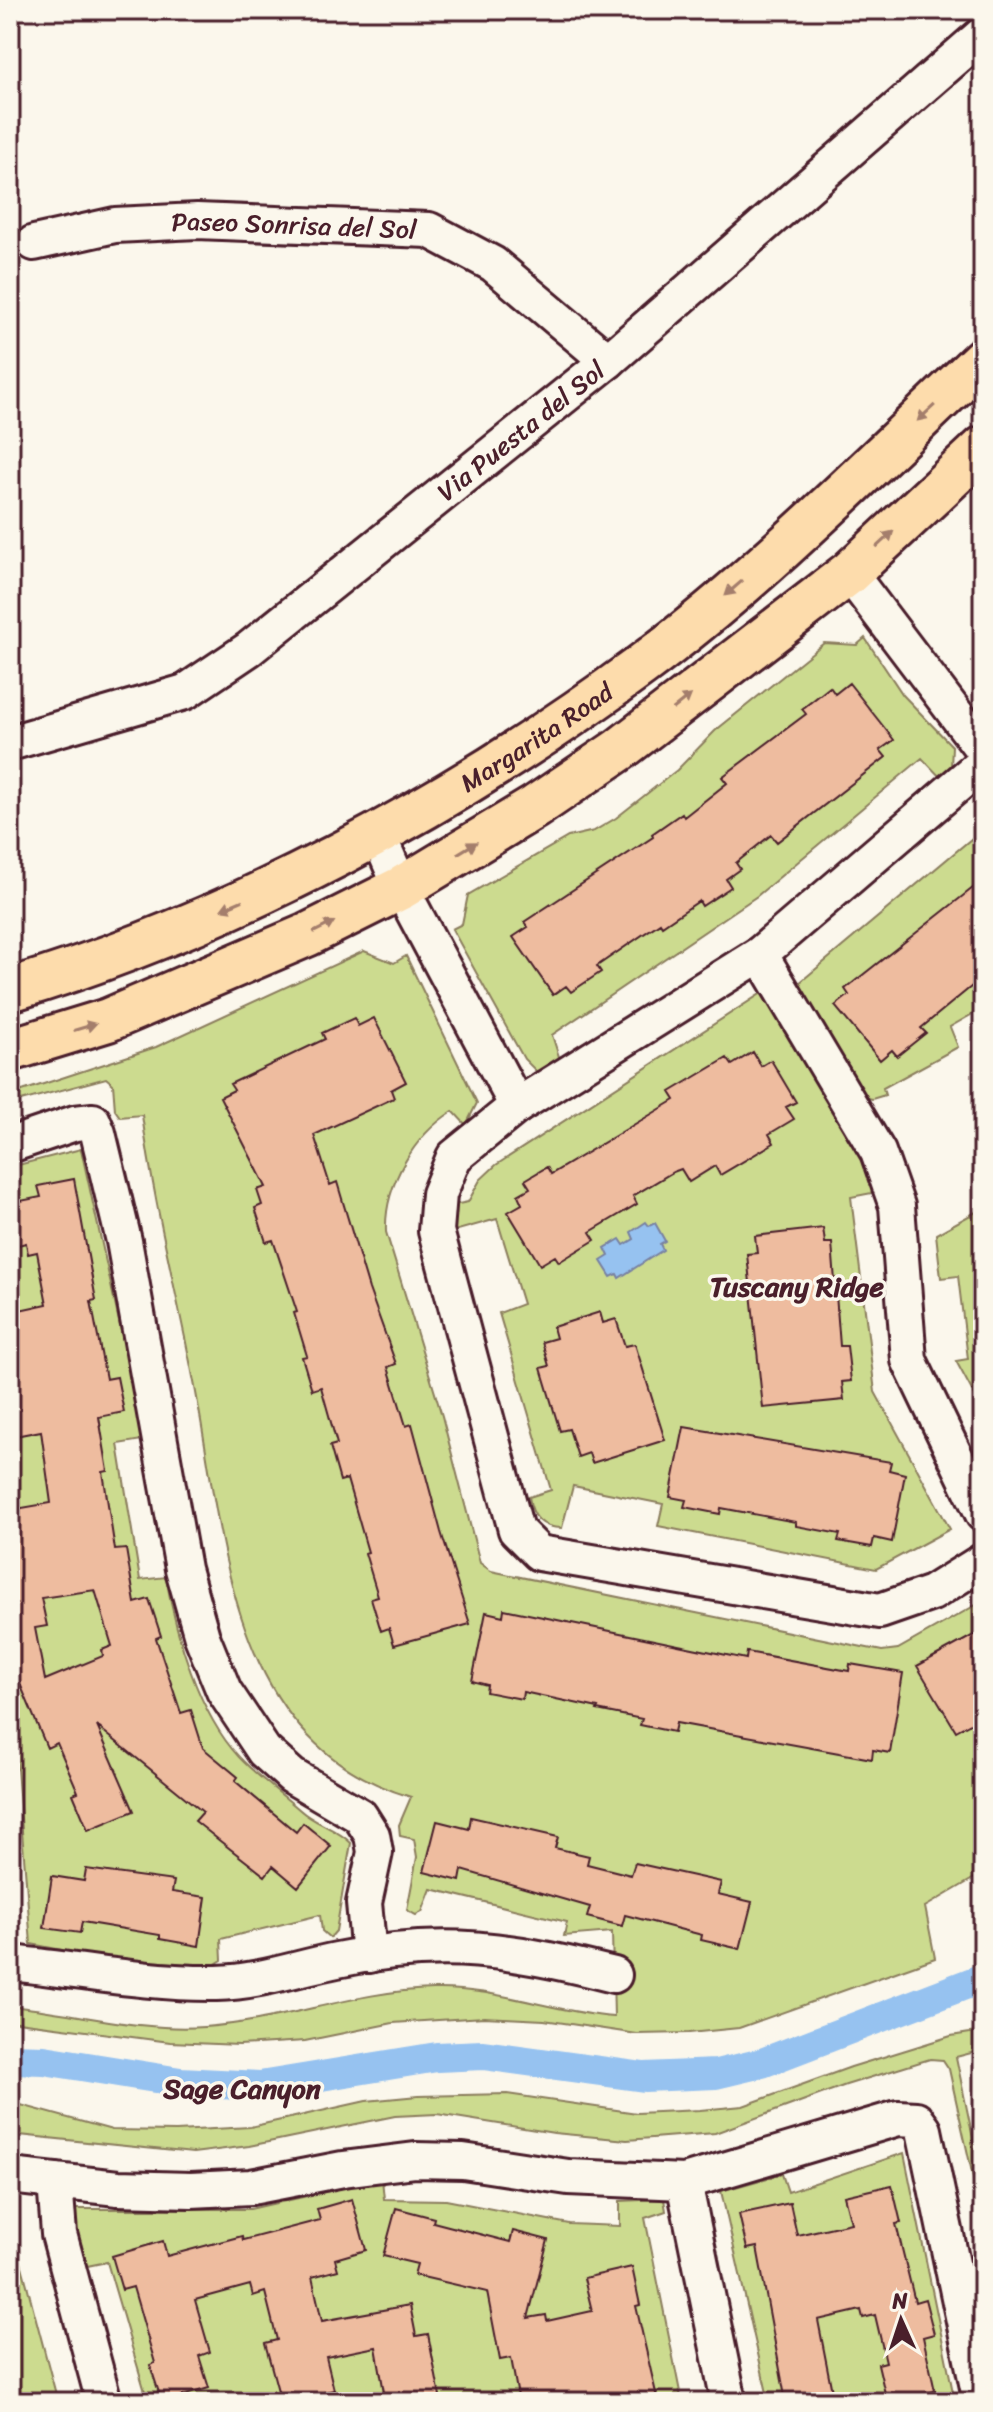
<svg xmlns="http://www.w3.org/2000/svg" width="993" height="2412" viewBox="0 0 993 2412" font-family="Sriracha,sans-serif">
<style>
.green{fill:#ccdb8f;stroke:#8b7d5d;stroke-width:2}
.water{fill:#96c2f0;stroke:#7881a1;stroke-width:2}
.lines{fill:none;stroke-linecap:round;stroke-linejoin:round}
.canal{stroke:#96c2f0;stroke-width:30}
.building{fill:#eebc9f;stroke:#4a1f2b;stroke-width:2;fill-rule:evenodd}
.minor-casing{stroke:#4a1f2b;stroke-width:40}
.major-casing{stroke:#4a1f2b;stroke-width:48}
.minor{stroke:#fbf7ec;stroke-width:34}
.major{stroke:#fddcac;stroke-width:42}
.oneway{fill:#a47e6c}
.labels{text-anchor:middle;dominant-baseline:central;stroke-width:7;stroke-linejoin:round;paint-order:stroke}
.street-label{font-size:26px;fill:#4a1f2b;stroke:#fbf7ec}
.neighbourhood-label{font-size:28px;font-weight:bold;fill:#4a1f2b;stroke:#fbf7ec}
</style>
<rect width="100%" height="100%" fill="#fbf7ec"/>
<filter id="ink" filterUnits="userSpaceOnUse"><feTurbulence type="fractalNoise" baseFrequency=".0125" numOctaves="2"/><feDisplacementMap in="SourceGraphic" scale="16" xChannelSelector="R" yChannelSelector="G"/><feConvolveMatrix kernelMatrix="1 2 1 2 8 2 1 2 1" color-interpolation-filters="sRGB"/></filter>
<g filter="url(#ink)">
<!-- green -->
<path class="green" d="M865,638L903,695L952,746L951,768L942,779L922,758L757,896L552,1035L561,1063L550,1071L537,1072L524,1059L452,929L462,924L468,895L568,837L594,831L616,818L677,770L715,731L824,643L857,645Z
M983,829V1008L950,1027L958,1047L883,1088L885,1095L872,1099L861,1096L798,984Z
M364,951L394,963L406,956L477,1103L466,1125L453,1111C414,1135 384,1186 386,1232L442,1416L480,1563L491,1571L882,1651L898,1649L983,1601V1873L925,1907L935,1958L739,2028L689,2033L637,2034L544,2020L484,2017L393,2023L305,2041L239,2045L170,2042L10,2021V2006C74,2012 140,2032 204,2027C282,2022 354,1991 433,1989C493,1987 554,2012 614,2017L612,1932L564,1936L567,1922L431,1889L422,1912L416,1915L407,1910L417,1857L414,1839L400,1836L399,1825L411,1797C225,1742 225,1535 193,1377C176,1290 154,1204 142,1115L120,1117L115,1110L113,1084L106,1078L10,1104V1095L156,1047Z
M762,993L855,1136L869,1172L872,1193L851,1197L875,1392L950,1529L876,1569L658,1526L663,1504L573,1486L562,1528C541,1528 532,1517 529,1497L551,1490L499,1313L523,1304L497,1219L451,1232L453,1205L468,1202L480,1180L496,1165Z
M81,1149L131,1376L142,1440L118,1444L140,1580L166,1577C176,1635 198,1713 239,1757C257,1776 280,1793 300,1810C315,1824 336,1828 351,1843L336,1931L330,1938L322,1931L320,1915L221,1939L222,1960L212,1966L98,1957L31,1944L14,1731H10V1167Z
M983,1208V1411L956,1361L968,1359L958,1276L941,1278L936,1234Z
M983,2031V2050L956,2057L983,2186V2222L949,2069L943,2060L930,2059L846,2085L715,2133L627,2140L554,2133L437,2114L395,2116L249,2146L193,2153L10,2134V2102L112,2130L176,2131L250,2127L366,2101L418,2096L507,2094L637,2113L700,2110L743,2106L851,2067L951,2036Z
M904,2153L955,2402H769L721,2191L782,2174L788,2192Z
M382,2179L384,2199L446,2200L569,2224L620,2226V2201L664,2199L666,2211L645,2218L682,2402H148L107,2262L87,2266L74,2218L75,2209H250Z
M10,2195L14,2236L58,2402H10Z"/>
<!-- water -->
<path class="water" d="M646,1222L649,1226L655,1223L665,1241L660,1244L663,1250L619,1278L617,1274L611,1277L601,1261L609,1256L605,1248L620,1239L624,1245L634,1239L631,1232Z"/>
<g class="lines">
<!-- canal -->
<path class="canal" d="M10,2059L44,2060L180,2082L260,2086L437,2057L483,2055L644,2077L716,2074L762,2063L983,1978"/>
</g>
<!-- building -->
<path class="building" d="M849,683L894,740L880,750L886,757L777,842L771,835L736,863L740,869L726,879L731,887L702,906L699,901L662,926L660,923L597,966L601,972L571,992L566,986L553,995L513,937L528,927L524,922L653,837L652,834L682,813L684,817L727,783L722,777L806,714L802,709L830,687L835,694Z
M983,880V977L921,1028L926,1033L897,1056L892,1050L880,1060L835,1006L849,995L845,989Z
M354,1018L358,1026L374,1018L406,1082L391,1090L394,1098L314,1135L330,1185L337,1182L369,1289L396,1364L388,1367L406,1426L412,1424L441,1532L470,1624L394,1645L389,1628L381,1631L371,1598L378,1596L365,1553L368,1552L347,1479L340,1481L330,1446L337,1444L321,1387L312,1390L302,1357L307,1356L294,1313L297,1312L273,1240L266,1242L255,1208L262,1205L257,1190L266,1187L220,1097L234,1090L230,1084L325,1039L322,1033Z
M753,1052L761,1066L771,1060L796,1102L786,1107L794,1119L769,1134L774,1143L720,1175L715,1166L689,1182L681,1169L673,1172L633,1196L637,1204L590,1232L595,1240L559,1262L555,1256L540,1265L508,1212L522,1204L518,1195L530,1188L525,1180L547,1167L551,1174L650,1115L675,1100L670,1092L727,1058L732,1065Z
M74,1179L96,1300L91,1301L106,1379L117,1377L124,1412L99,1417L108,1471L103,1472L115,1550L126,1549L135,1603L149,1599L161,1636L156,1638L181,1713L191,1710L203,1748L238,1777L235,1781L296,1832L303,1823L331,1846L298,1887L273,1866L265,1876L220,1841L195,1821L203,1812L97,1726L134,1811L88,1830L73,1794L78,1792L57,1743L47,1748L10,1660V1510L51,1503L41,1431L10,1437V1312L47,1304L37,1252L28,1254L26,1243L10,1247V1203L41,1197L38,1186ZM95,1590L112,1646L102,1650L103,1656L45,1680L35,1628L47,1626L41,1598Z
M823,1228L825,1243H832L840,1346H847L851,1381L842,1382L844,1400L763,1408L747,1254L757,1253L755,1236Z
M600,1312L603,1323L616,1319L625,1346L635,1344L665,1440L592,1463L589,1453L578,1457L569,1429L560,1431L541,1368L549,1366L542,1342L556,1338L553,1327Z
M684,1427L891,1462L889,1470L905,1474L892,1542L874,1538L872,1547L838,1541L840,1534L796,1526V1522L721,1508L720,1514L684,1507L686,1500L670,1497Z
M504,1609L746,1659L747,1652L849,1671L850,1664L903,1673L890,1753L873,1750L872,1759L676,1723L674,1732L640,1725L642,1719L597,1710L598,1708L523,1692L522,1699L486,1692L487,1685L472,1681L486,1612L503,1616Z
M983,1630V1716L956,1731L917,1666Z
M471,1817L558,1837L555,1848L589,1856L587,1864L631,1875L635,1863L721,1882L718,1894L752,1902L740,1949L701,1940L702,1935L625,1915L622,1926L587,1917L590,1907L462,1870L460,1881L424,1872L437,1821L469,1829Z
M86,1869L174,1881L172,1892L206,1897L199,1946L160,1939V1935L82,1922L80,1933L44,1928L52,1876L84,1881Z
M892,2185L901,2223L896,2224L915,2302L925,2299L934,2334L923,2337L935,2391L921,2394L923,2402H887L878,2364L886,2362L875,2315L863,2318L861,2310L818,2320L834,2402H786L757,2247L747,2249L739,2214L790,2203L797,2235L851,2223L844,2196Z
M352,2199L366,2250L335,2259L338,2270L312,2277L322,2321L410,2305L416,2336L428,2334L441,2402H395L394,2396L385,2398L376,2347L326,2357L334,2390L325,2392L327,2402H281L265,2343L277,2340L265,2292L253,2296L250,2285L195,2300L210,2352L199,2356L209,2388L162,2402L150,2365L155,2363L133,2287L122,2290L112,2256L163,2241L167,2256L242,2236L243,2240L320,2220L317,2209Z
M396,2208L434,2218L433,2222L510,2242L513,2231L548,2240L528,2318L546,2315L547,2321L592,2311L584,2278L632,2267L640,2305L636,2306L658,2402H519L511,2358L500,2360L487,2292L414,2275L417,2264L383,2256Z"/>
<g class="lines">
<defs>
<g id="minor">
<path id="s1" d="M34,243L115,225L197,221L429,230L493,264L608,361"/>
<path d="M849,573L983,750"/>
<path id="s2" d="M10,743L185,692L249,649L608,361L983,34"/>
<path d="M983,763L760,954L517,1106L454,1157L439,1194L436,1231L516,1530L539,1553L880,1611L932,1593L983,1561"/>
<path d="M377,832L401,888L517,1106"/>
<path d="M760,954L878,1152L897,1206L909,1360L983,1514"/>
<path d="M10,1145L75,1123L93,1121L98,1133L124,1241L183,1569L202,1637L224,1691L264,1751L292,1776L360,1816L372,1835L375,1852L364,1903L369,1955"/>
<path d="M10,1963C78,1970 149,1984 217,1983C259,1982 297,1968 337,1960C443,1938 511,1949 614,1975"/>
<path d="M10,2176L118,2188L191,2190L251,2187L343,2169L415,2160L463,2161L568,2177L684,2182L898,2118L916,2119L924,2130L981,2402"/>
<path d="M55,2181L59,2234L104,2402"/>
<path d="M684,2182L729,2402"/>
</g>
<g id="major">
<path id="s3" d="M10,990C233,923 454,804 641,666C761,577 874,462 983,359"/>
<path d="M10,1050L108,1020L307,935L401,888L535,807L619,750L849,573L983,448"/>
</g>
</defs>
<!-- minor casing -->
<use href="#minor" class="minor-casing"/>
<!-- major casing -->
<use href="#major" class="major-casing"/>
<!-- minor -->
<use href="#minor" class="minor"/>
<!-- major -->
<use href="#major" class="major"/>
</g>
<!-- one-way arrows -->
<defs><path id="oneway-solid" d="M-6-.8H1V-3.2L6.5 0L1 3.2V.8H-6Z" transform="scale(2)"/></defs>
<g class="oneway">
<use href="#oneway-solid" transform="translate(926 413) rotate(137)"/>
<use href="#oneway-solid" transform="translate(885 539) rotate(-43)"/>
<use href="#oneway-solid" transform="translate(734 588) rotate(139)"/>
<use href="#oneway-solid" transform="translate(682 702) rotate(-38)"/>
<use href="#oneway-solid" transform="translate(467 848) rotate(-31)"/>
<use href="#oneway-solid" transform="translate(232 905) rotate(157)"/>
<use href="#oneway-solid" transform="translate(324 927) rotate(-27)"/>
<use href="#oneway-solid" transform="translate(85 1027) rotate(-17)"/>
</g>
</g>
<g class="labels">
<!-- street labels -->
<g class="street-label">
<text stroke="none"><textPath href="#s1" startOffset="262">Paseo Sonrisa del Sol</textPath></text>
<text stroke="none"><textPath href="#s2" startOffset="608">Via Puesta del Sol</textPath></text>
<text stroke="none"><textPath href="#s3" startOffset="586">Margarita Road</textPath></text>
</g>
<!-- neighbourhood labels -->
<g class="neighbourhood-label">
<text x="797" y="1286">Tuscany Ridge</text>
<text x="242" y="2088">Sage Canyon</text>
</g>
</g>
<!-- margin -->
<rect width="993" height="2412" fill="none" stroke="#fbf7ec" stroke-width="40"/>
<rect x="20" y="20" width="953" height="2372" fill="none" stroke="#4a1f2b" stroke-width="3" filter="url(#ink)"/>
<!-- north arrow -->
<g transform="translate(901 2320) rotate(357)" stroke="#fbf7ec" stroke-width="6" paint-order="stroke">
<path d="M0-6L14 30L0 20L-14 30Z" fill="#4a1f2b"/>
<text y="-12" font-size="22" font-weight="bold" text-anchor="middle" fill="#4a1f2b">N</text>
</g>
</svg>
